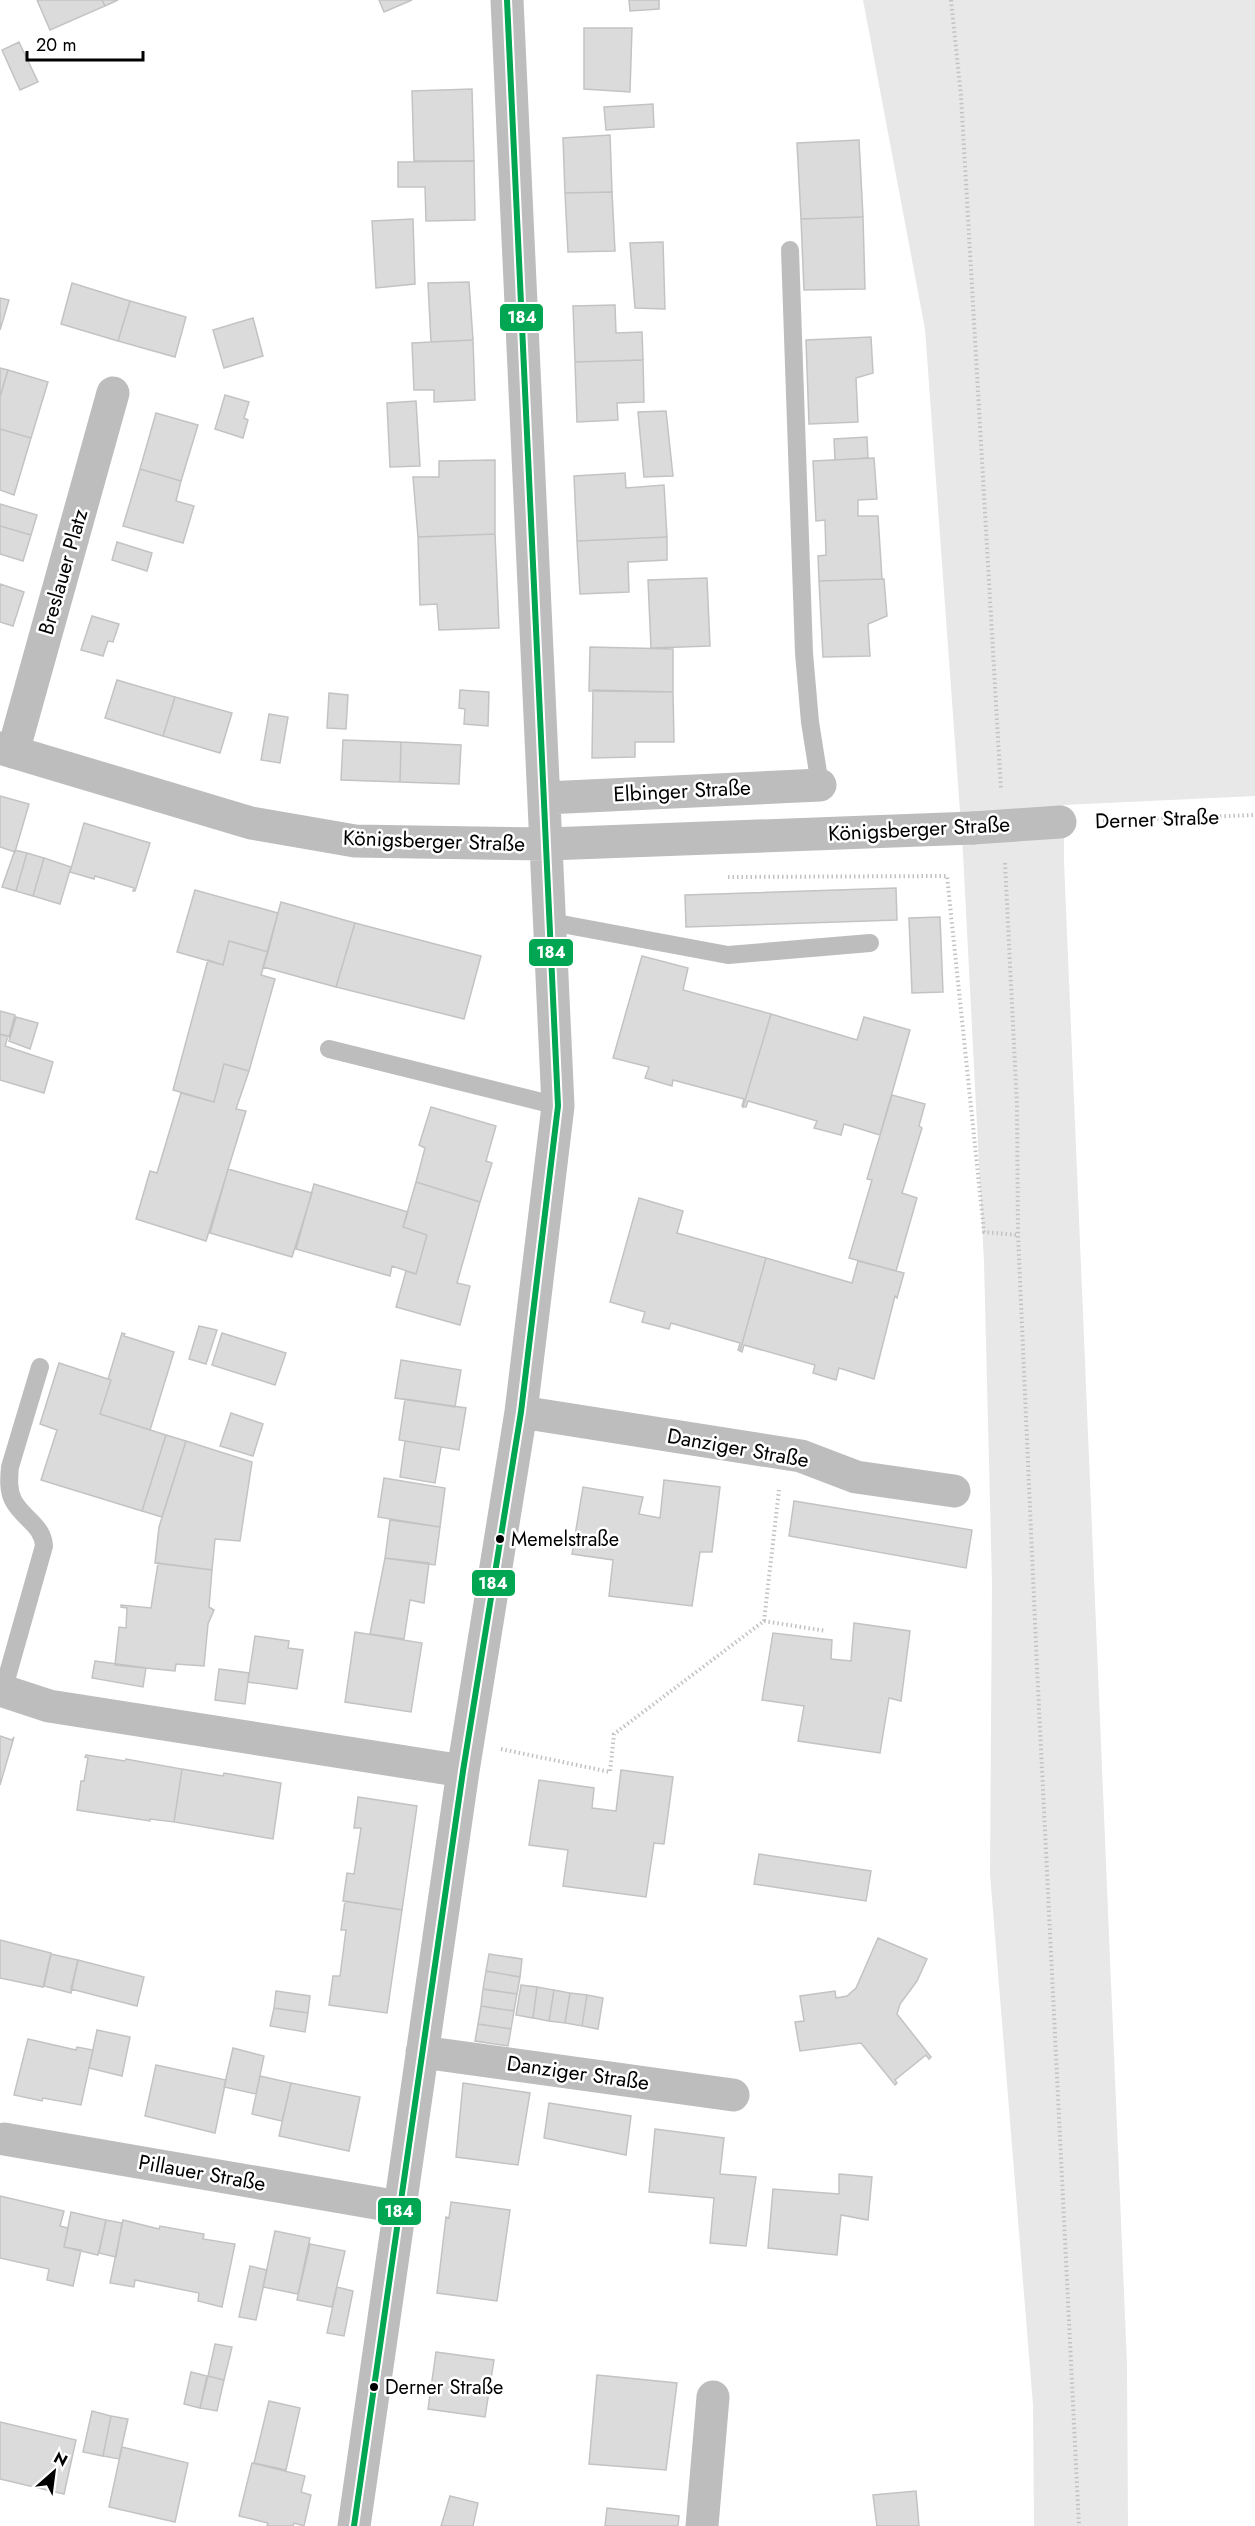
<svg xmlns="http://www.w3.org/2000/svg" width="1255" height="2526" viewBox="0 0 1255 2526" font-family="Jost,sans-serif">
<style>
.green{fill:#e8e8e8}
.building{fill:#dbdbdb;stroke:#c3c3c3;stroke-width:1.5}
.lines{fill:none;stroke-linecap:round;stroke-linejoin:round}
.path{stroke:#c2c2c2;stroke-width:4;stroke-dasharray:1.5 3;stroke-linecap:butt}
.lane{stroke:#bdbdbd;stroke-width:18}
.street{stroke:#bdbdbd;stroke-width:33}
.street-bridge{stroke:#bdbdbd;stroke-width:33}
.bus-1-casing{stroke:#fff;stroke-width:10}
.bus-1{stroke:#00a651;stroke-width:6}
.bus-dot{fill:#000;stroke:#fff;stroke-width:2}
.labels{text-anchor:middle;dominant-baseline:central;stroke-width:5;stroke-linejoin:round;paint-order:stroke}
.bus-label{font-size:20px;fill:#000;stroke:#fff;text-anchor:start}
.street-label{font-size:21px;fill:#000;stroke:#fff}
.line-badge{stroke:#fff;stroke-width:2}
.badge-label{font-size:16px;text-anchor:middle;font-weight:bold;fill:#fff}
</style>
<rect width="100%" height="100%" fill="#fff"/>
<!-- green -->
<path class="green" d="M863,0H1255V796L1064,805V861L1127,2364L1128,2526H1034L1033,2405L990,1874L992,1583L984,1262L963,853L925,329Z"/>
<!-- building -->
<path class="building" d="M37,0H102L105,6L50,30Z
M102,0H118L105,6Z
M379,0H412L384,12Z
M629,0H659V9L630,11Z
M584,28H632L630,92L584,89Z
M19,42L38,82L20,90L2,50Z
M472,89L474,161H414L412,91Z
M653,104L654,127L606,130L604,107Z
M610,135L612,192L565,193L563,138Z
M859,140L863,217L801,219L797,143Z
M474,161L475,220L426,221L425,187H398V162Z
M612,192L615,251L568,252L565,193Z
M863,217L865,289L804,290L801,219Z
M413,219L415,284L376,288L372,221Z
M663,242L665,309L635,308L630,243Z
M469,282L473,340L431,342L428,283Z
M72,283L130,301L118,341L61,324Z
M0,298L9,300L0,330Z
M130,301L186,317L175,357L118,341Z
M615,305L616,333L642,332L643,360L575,362L573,306Z
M253,318L263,356L224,368L213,330Z
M871,337L873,373L856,378L858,422L809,424L806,340Z
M473,340L475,400L434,402V390H414L412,343Z
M643,360L644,402L617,403L618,420L577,422L575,362Z
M0,368L8,370L0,397Z
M8,370L48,382L31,438L0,429V397Z
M225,395L249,402L244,418L248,420L243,438L215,429Z
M416,401L420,466L390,467L387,403Z
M666,411L673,476L644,477L638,412Z
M156,413L198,425L181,481L140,469Z
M0,429L31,438L14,495L0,490Z
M867,437L868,458L835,460L834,439Z
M874,458L877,499L858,500V516H878L882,579L819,581L818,556L826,555L825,520L816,521L813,461Z
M495,460V534L418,537L413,477H439V461Z
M140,469L181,481L176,501L194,506L183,543L123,526Z
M625,473L626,488L664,485L667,537L577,541L574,476Z
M0,504L37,515L31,535L0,526Z
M0,526L31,535L23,561L0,554Z
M495,534L499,628L439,630L437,604L420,605L418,537Z
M667,537V560L628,562L629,592L580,594L577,541Z
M117,542L152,553L147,571L112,560Z
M707,578L710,646L651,648L648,580Z
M884,579L887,616L868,624L870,656L823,657L819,581Z
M0,584L24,592L13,626L0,622Z
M92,616L119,624L113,642L108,641L103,656L81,650Z
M590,647L673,649V692L589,691Z
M117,680L175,697L163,736L105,718Z
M460,690L489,692L488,726L464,724L465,709L459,708Z
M593,690L673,692L674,742H635V757L592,758Z
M329,693L348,695L346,729L327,728Z
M175,697L232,713L220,753L163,736Z
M269,714L288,717L280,763L261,760Z
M343,740L401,742L400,782L341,780Z
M401,742L461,745L459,784L400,782Z
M0,796L29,804L15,852L0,847Z
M84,823L150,843L135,891H133L134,888L95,876L94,879L70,872Z
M15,850L27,853L16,891L2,887Z
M27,853L44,858L33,896L16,891Z
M44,858L71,867L60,904L33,896Z
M896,888L897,920L686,927L685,895Z
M195,890L278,913L268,952L229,941L223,965L177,952Z
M281,902L355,923L336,987L263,967Z
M940,917L943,992L912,993L909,918Z
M355,923L481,956L464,1019L336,987Z
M229,941L268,952L261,975L275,979L249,1071L224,1064L214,1102L173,1090L208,960L223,965Z
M642,956L688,968L683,990L771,1014L743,1107L742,1106L744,1099L673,1080L672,1086L645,1078L649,1067L613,1058Z
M0,1011L15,1015L9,1037L0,1034Z
M771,1014L857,1040L864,1017L910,1030L880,1135L844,1124L841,1135L814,1128L817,1121L748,1101L746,1107H743Z
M16,1017L38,1023L30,1049L9,1041Z
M0,1034L8,1036L5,1046L53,1062L44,1093L0,1080Z
M224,1064L249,1071L236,1109L246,1111L206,1241L136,1219L150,1171L157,1173L181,1093L214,1102Z
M892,1095L925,1104L919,1126L922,1128L902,1193L917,1198L896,1271L849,1258L872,1180L867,1179Z
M431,1107L496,1126L486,1161L492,1163L480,1202L416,1182L425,1148L419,1145Z
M228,1169L312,1193L292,1257L210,1233Z
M416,1182L480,1202L457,1283L470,1286L460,1325L396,1307L406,1271L416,1274L427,1235L403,1227Z
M314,1184L408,1212L403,1227L427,1235L416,1274L392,1266L390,1276L296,1249Z
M639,1198L683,1211L677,1233L766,1258L740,1351L738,1350L740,1343L671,1323L669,1329L642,1322L645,1312L610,1302Z
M766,1258L852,1283L858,1261L904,1273L897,1298L895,1296L874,1379L839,1368L836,1380L813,1373L815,1365L744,1345L742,1352L740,1351Z
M199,1326L217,1330L206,1364L189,1359Z
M122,1333L125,1334L124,1336L174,1352L150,1430L100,1414L111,1380L108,1379Z
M222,1333L286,1353L275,1385L212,1365Z
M401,1360L461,1370L455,1407L395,1398Z
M59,1363L111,1380L100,1414L166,1435L142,1511L41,1480L57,1430L40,1424Z
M405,1399L466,1408L459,1450L399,1440Z
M231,1413L263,1424L253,1456L220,1446Z
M166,1435L186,1441L162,1517L142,1511Z
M186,1441L252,1462L240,1541L215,1539L212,1570L155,1563L159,1527Z
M405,1441L441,1447L435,1483L400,1477Z
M384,1478L445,1488L440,1527L378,1517Z
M664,1480L720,1487L712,1552H700L692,1606L609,1596L613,1560L572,1554L583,1487L643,1497L639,1514L660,1518Z
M794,1501L972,1530L966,1568L789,1536Z
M390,1520L440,1527L435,1565L385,1558Z
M385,1558L429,1563L424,1603L410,1600L404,1639L370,1634Z
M158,1563L212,1570L209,1607L214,1610L208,1624L204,1666L176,1664L175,1671L115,1665L119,1627L126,1628L127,1608L121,1607V1605L151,1608Z
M854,1623L910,1631L901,1701L889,1698L880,1753L798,1741L804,1706L762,1700L773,1633L832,1640L831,1659L851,1661Z
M355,1632L422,1643L411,1712L345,1702Z
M255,1636L289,1641L288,1648L303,1650L297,1689L248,1682Z
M95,1661L146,1668L143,1687L92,1678Z
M219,1669L249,1673L245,1704L215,1700Z
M0,1736L12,1740L14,1737L0,1785Z
M86,1755L125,1761L126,1759L182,1769L174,1822L150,1819V1821L77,1810L81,1781H84L88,1758L85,1757Z
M182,1769L223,1776L224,1773L281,1783L273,1839L174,1822Z
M621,1770L673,1777L664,1844L654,1843L646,1897L563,1886L568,1850L529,1845L539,1780L594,1788L592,1808L616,1811Z
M358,1797L417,1806L402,1910L343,1901L347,1873L354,1874L361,1828H354Z
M759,1854L871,1871L866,1901L754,1884Z
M345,1901L402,1910L387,2013L329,2005L333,1976H340L346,1930H341Z
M878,1938L927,1959L917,1981L900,2004L897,2014L931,2057L929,2059L926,2055L895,2080L897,2083L895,2085L861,2043L800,2051L795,2022L804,2021L800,1996L835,1991L836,1998L847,1996L856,1988Z
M0,1940L51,1953L43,1987L0,1978Z
M51,1954L78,1960L71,1993L44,1986Z
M489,1954L522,1959L520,1977L486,1971Z
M78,1960L144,1977L137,2006L71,1989Z
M486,1971L520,1977L517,1994L483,1989Z
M521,1985L537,1987L533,2018L516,2015Z
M537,1987L554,1990L549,2021L533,2018Z
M483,1989L517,1994L514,2011L481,2006Z
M554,1990L570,1993L565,2023L549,2021Z
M276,1991L310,1996L308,2013L274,2008Z
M570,1993L587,1995L582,2026L565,2023Z
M587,1995L603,1998L598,2029L582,2026Z
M481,2006L514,2011L511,2029L478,2024Z
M274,2008L308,2013L305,2032L270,2026Z
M478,2024L511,2029L508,2046L475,2041Z
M97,2030L130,2037L122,2076L89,2068Z
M28,2039L76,2050L77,2047L93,2050L81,2105L43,2098L42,2101L14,2095Z
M233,2048L264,2056L256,2094L224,2087Z
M156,2065L226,2080L215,2133L145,2116Z
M260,2076L291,2083L282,2121L252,2114Z
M291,2083L360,2097L349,2151L279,2136Z
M463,2083L530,2093L518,2165L456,2157Z
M549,2103L631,2116L626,2155L544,2138Z
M655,2129L724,2138L720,2174L756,2177L746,2246L710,2243L714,2198L649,2192Z
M839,2174L872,2177L868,2220L841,2215L837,2255L768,2248L773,2189L839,2194Z
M0,2196L64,2211L60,2226L68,2228L64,2247L81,2250L73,2286L47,2280L49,2269L0,2258Z
M451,2202L510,2210L497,2301L437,2293L446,2217L449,2218Z
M71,2212L106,2220L98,2255L64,2247Z
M106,2220L122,2223L116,2257L99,2253Z
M123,2220L159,2229L160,2226L204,2234L203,2239L235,2244L222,2307L198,2301L199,2293L135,2280L134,2287L110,2283Z
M275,2231L310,2238L298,2294L263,2287Z
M310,2244L345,2251L332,2307L297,2300Z
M250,2266L267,2270L256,2320L239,2317Z
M337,2287L353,2291L344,2336L327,2333Z
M215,2344L232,2347L224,2380L208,2376Z
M436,2352L494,2360L485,2417L428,2409Z
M191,2372L207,2376L200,2408L184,2404Z
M597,2375L677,2383L666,2470L589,2464Z
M208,2376L224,2380L217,2411L200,2408Z
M269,2401L300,2408L286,2470L254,2463Z
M92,2411L111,2416L103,2456L83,2452Z
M111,2416L128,2419L119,2459L103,2456Z
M0,2422L76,2440L64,2494L0,2479Z
M122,2447L188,2463L175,2522L109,2507Z
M252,2463L305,2476L301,2492L311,2495L304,2526L294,2523L293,2526H267L268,2523L239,2516Z
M916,2491L919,2526H877L873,2495Z
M450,2496L478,2503L473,2526H441Z
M607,2508L679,2516L678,2526H605Z"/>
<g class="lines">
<!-- path -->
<path class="path" d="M951,0L961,96L1001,790
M1094,821L1255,815
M1005,863L1017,1105L1018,1235L1037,1667L1079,2526
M728,877L947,876L984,1232L1018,1235
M764,1621L826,1631
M501,1749L610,1772L614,1734L764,1621L779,1490"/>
<!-- lane -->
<path class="lane" d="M790,250L804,653L810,722L820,785
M551,922L728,955L870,943
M329,1049L558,1106
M3,1691L44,1546C43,1525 22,1518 13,1500C8,1490 9,1478 10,1467L40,1367"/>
<!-- street -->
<path class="street" d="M0,748L251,823L355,841L548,844L973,828
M13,752L113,393
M545,798L820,785
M521,1412L801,1456L856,1477L954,1491
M0,1690L49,1706L463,1771
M422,2052L733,2095
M4,2139L399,2207
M354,2526L463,1771L521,1412L558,1106L507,0
M702,2526L713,2397"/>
<!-- street-bridge -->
<path class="street-bridge" d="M973,828L1060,822"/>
<defs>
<path id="bus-1" d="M354,2526L463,1771L521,1412L558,1106L507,0"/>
</defs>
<!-- bus-1 casing -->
<use href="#bus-1" class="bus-1-casing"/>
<!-- bus-1 -->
<use href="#bus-1" class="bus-1"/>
</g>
<!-- markers -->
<g class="bus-dot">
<circle cx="500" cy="1539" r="5"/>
<circle cx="374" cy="2387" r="5"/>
</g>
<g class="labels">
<!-- bus labels -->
<g class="bus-label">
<text x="511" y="1539">Memelstraße</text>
<text x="385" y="2387">Derner Straße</text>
</g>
<!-- street labels -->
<g class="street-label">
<text transform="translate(63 572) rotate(-74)">Breslauer Platz</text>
<text transform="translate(682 791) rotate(-3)">Elbinger Straße</text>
<text transform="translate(1157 819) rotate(-2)">Derner Straße</text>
<text transform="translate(919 829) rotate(-3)">Königsberger Straße</text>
<text transform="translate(434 841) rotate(2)">Königsberger Straße</text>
<text transform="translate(738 1448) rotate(10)">Danziger Straße</text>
<text transform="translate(578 2073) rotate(8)">Danziger Straße</text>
<text transform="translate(202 2173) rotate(10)">Pillauer Straße</text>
</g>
</g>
<g class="line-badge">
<rect x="499" y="303" width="45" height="29" rx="6" fill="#00a651"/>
<rect x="528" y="938" width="46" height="29" rx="6" fill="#00a651"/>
<rect x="471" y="1569" width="45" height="28" rx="6" fill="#00a651"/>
<rect x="377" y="2197" width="45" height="29" rx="6" fill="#00a651"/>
</g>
<g class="badge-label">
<text x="522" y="323">184</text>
<text x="551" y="958">184</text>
<text x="493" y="1589">184</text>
<text x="399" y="2217">184</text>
</g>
<!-- north arrow -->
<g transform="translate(54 2472) rotate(28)" stroke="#ffffff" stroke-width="4.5" paint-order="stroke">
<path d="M0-4.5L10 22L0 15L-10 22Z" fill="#000000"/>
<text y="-9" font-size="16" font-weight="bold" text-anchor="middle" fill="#000000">N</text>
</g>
<!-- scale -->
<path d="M27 51v9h116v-9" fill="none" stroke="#000000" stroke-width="3"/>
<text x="36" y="51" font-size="18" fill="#000000" stroke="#ffffff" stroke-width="4.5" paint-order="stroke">20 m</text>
</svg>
